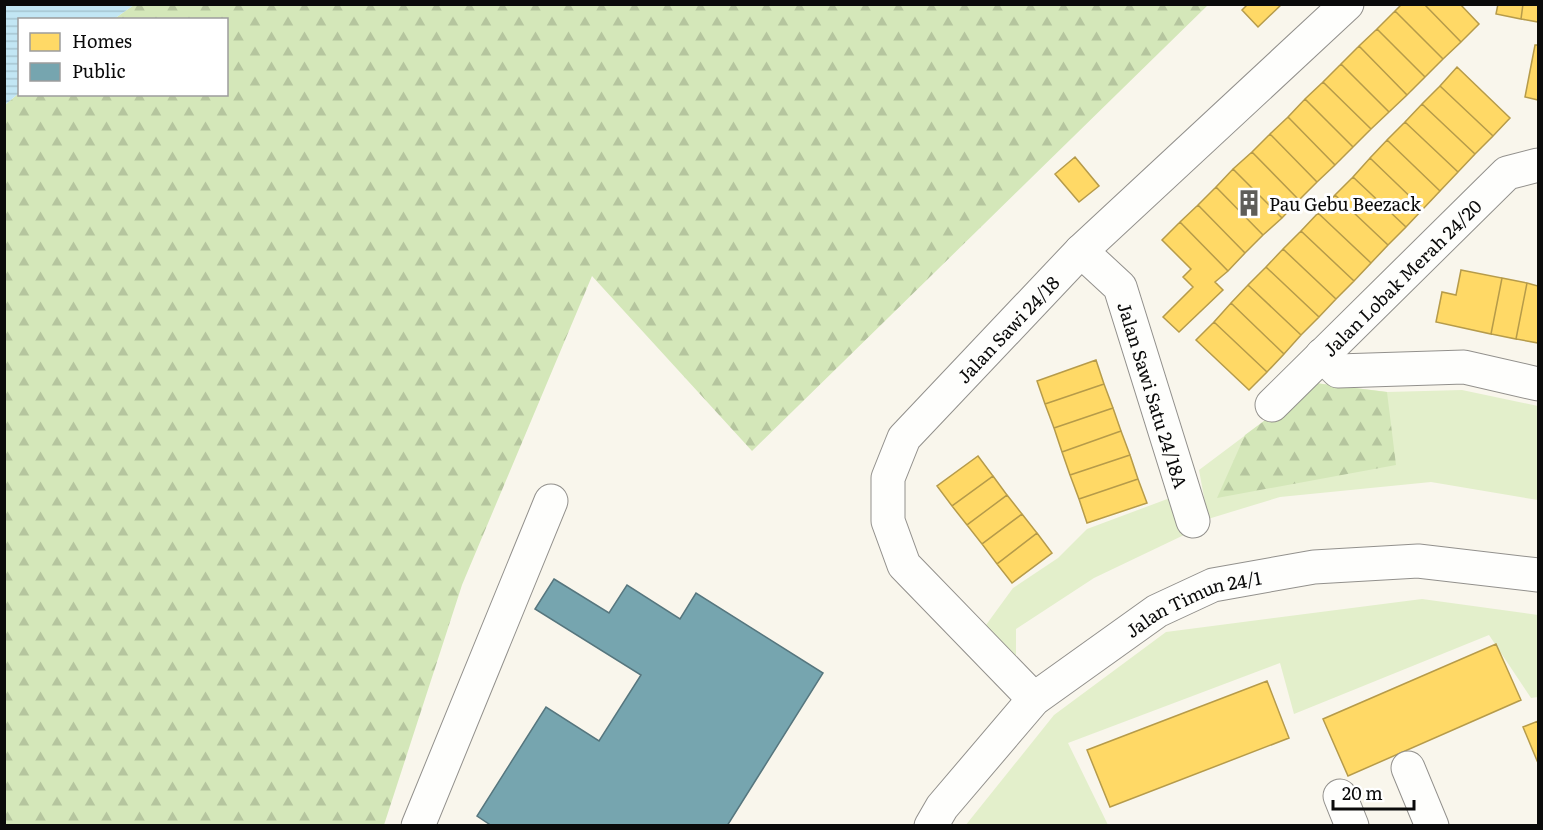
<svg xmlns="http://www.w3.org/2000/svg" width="1543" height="830" viewBox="0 0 1543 830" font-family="Literata,serif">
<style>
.grass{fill:#e3efcb}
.forest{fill:url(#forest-firs)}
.water{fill:url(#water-rules)}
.homes{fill:#ffd966;stroke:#b69b4a;stroke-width:1.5}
.public{fill:#76a5af;stroke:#56767e;stroke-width:1.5}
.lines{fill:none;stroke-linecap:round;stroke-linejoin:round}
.minor-casing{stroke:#92908c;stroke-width:35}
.minor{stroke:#fefefc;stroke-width:33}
.labels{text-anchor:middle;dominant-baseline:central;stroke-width:6;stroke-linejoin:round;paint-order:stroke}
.poi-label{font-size:18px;fill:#0a0a0a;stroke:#fff;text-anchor:start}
.street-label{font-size:18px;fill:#0a0a0a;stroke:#fff}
</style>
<defs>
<pattern id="forest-firs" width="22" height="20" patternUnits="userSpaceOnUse" patternTransform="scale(1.5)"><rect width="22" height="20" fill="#d4e7b9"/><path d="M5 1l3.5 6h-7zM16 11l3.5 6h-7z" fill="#b5c59e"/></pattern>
<pattern id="water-rules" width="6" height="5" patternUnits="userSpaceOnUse" patternTransform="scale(1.5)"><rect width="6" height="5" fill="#c2e6f4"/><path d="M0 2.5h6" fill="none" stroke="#a5c4d0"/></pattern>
</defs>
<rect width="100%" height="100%" fill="#f9f6ec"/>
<!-- grass -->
<path class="grass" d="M1315,383L1387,392L1462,390L1538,406V500L1431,482L1280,497L1208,519L1199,470Z
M1170,498L1184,535L1094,578L1016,629V662L986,625L1013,588L1058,558L1087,529Z
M1422,599L1538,615V697L1531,698L1489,635L1294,714L1280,663L1068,743L1108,825L965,826L1054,715L1166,632Z"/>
<!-- forest -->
<path class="forest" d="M134,5H1208L752,451L592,276L462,585L384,825L5,826V105L19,93L226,94V20L114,19Z
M1315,383L1387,392L1396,465L1217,498L1245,435Z"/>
<!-- water -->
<path class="water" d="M5,4H134V5L114,19L20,20L19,93L5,105Z"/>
<!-- homes -->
<path class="homes" d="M1248,4H1282L1258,27L1242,10Z
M1402,4H1424L1461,42L1443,59L1395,11Z
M1424,4H1460L1479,24L1461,42Z
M1498,4H1523L1521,19L1496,14Z
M1523,4H1538V22L1521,19Z
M1395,11L1443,59L1425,77L1377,29Z
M1377,29L1425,77L1407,95L1359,46Z
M1535,45H1538V100L1525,97Z
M1359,46L1407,95L1389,112L1341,64Z
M1341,64L1389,112L1371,129L1323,82Z
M1457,67L1510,118L1493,136L1440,86Z
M1323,82L1371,129L1353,147L1305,99Z
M1440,86L1493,136L1475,154L1422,104Z
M1305,99L1353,147L1335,165L1288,117Z
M1422,104L1475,154L1458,172L1405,122Z
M1288,117L1335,165L1317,182L1270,134Z
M1405,122L1458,172L1440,191L1387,140Z
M1270,134L1317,182L1299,200L1252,152Z
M1387,140L1440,191L1423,209L1370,158Z
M1252,152L1299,200L1282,218L1233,169Z
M1075,157L1099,186L1079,202L1055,174Z
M1370,158L1423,209L1406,227L1353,177Z
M1233,169L1282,218L1263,235L1216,187Z
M1353,177L1406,227L1388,245L1335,195Z
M1216,187L1263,235L1245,253L1198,205Z
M1335,195L1388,245L1371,263L1318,213Z
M1198,205L1245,253L1228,271L1180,222Z
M1318,213L1371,263L1354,281L1301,231Z
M1180,222L1228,271L1215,282L1223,290L1179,332L1163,317L1193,287L1183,277L1191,269L1162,240Z
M1301,231L1354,281L1336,299L1283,249Z
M1283,249L1336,299L1319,317L1266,267Z
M1266,267L1319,317L1301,335L1248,285Z
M1461,270L1502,278L1491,334L1436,322L1442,292L1456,295Z
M1502,278L1527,283L1516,339L1491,334Z
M1527,283L1538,286V343L1516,339Z
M1248,285L1301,335L1284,354L1231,303Z
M1231,303L1284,354L1267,372L1214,322Z
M1214,322L1267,372L1249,390L1196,340Z
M1096,360L1104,384L1045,404L1037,381Z
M1104,384L1113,408L1054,428L1045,404Z
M1113,408L1121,431L1062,452L1054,428Z
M1121,431L1130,455L1070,475L1062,452Z
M1130,455L1138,479L1079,499L1070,475Z
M978,456L993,476L952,506L937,486Z
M993,476L1007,495L967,525L952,506Z
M1138,479L1147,503L1087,523L1079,499Z
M1007,495L1022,514L982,544L967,525Z
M1022,514L1037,533L997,564L982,544Z
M1037,533L1052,553L1012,583L997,564Z
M1496,644L1521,700L1348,776L1323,719Z
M1267,681L1289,738L1110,807L1087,750Z
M1538,721V763L1523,727Z"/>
<!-- public -->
<path class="public" d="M554,579L609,613L627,585L680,619L696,593L823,673L727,826H492L477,816L546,707L599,741L641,675L535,609Z"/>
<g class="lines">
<defs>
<g id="minor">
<path id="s1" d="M1081,251L1120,287L1193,521"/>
<path d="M1322,355L1338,371L1464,367L1538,384"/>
<path id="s2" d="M1272,405L1507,173L1538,165"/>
<path id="s3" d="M1034,699L904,565L888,521V478L904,438L1081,251L1347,4"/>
<path d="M1408,768L1432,826"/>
<path d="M1340,796L1352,826"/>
<path d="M418,826L551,501"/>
<path id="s4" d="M931,826L942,807L1034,699L1157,611L1213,585L1314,567L1418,561L1538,575"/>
</g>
</defs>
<!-- minor casing -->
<use href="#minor" class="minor-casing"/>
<!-- minor -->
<use href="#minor" class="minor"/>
</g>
<!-- icons -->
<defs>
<symbol id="building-bare" viewBox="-9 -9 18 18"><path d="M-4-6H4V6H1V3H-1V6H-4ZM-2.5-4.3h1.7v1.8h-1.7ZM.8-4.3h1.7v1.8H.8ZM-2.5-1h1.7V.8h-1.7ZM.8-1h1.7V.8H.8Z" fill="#5e5d59" stroke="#fff" stroke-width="2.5" paint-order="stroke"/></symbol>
</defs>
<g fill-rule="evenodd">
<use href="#building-bare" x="1230" y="184" width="38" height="38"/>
</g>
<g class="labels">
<!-- poi labels -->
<g class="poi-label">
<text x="1269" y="203">Pau Gebu Beezack</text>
</g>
<!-- street labels -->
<g class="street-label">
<text stroke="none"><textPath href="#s2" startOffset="182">Jalan Lobak Merah 24/20</textPath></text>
<text stroke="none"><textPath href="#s3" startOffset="470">Jalan Sawi 24/18</textPath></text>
<text stroke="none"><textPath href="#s1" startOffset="166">Jalan Sawi Satu 24/18A</textPath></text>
<text stroke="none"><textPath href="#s4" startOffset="352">Jalan Timun 24/1</textPath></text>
</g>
</g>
<!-- border -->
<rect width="1543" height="830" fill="none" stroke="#0a0a0a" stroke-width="12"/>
<!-- legend -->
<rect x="18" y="18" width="210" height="78" fill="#ffffff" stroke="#9d9d9d" stroke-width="1.5"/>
<rect x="30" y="33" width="30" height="18" fill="#ffd966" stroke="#9d9d9d" stroke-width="1.5"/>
<text x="72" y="48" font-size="18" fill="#0a0a0a">Homes</text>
<rect x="30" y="63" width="30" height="18" fill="#76a5af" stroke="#9d9d9d" stroke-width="1.5"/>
<text x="72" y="78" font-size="18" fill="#0a0a0a">Public</text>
<!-- scale -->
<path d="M1333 800v9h81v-9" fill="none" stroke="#0a0a0a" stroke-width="3"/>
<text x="1342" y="800" font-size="18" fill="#0a0a0a" stroke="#ffffff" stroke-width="4.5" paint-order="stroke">20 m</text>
</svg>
